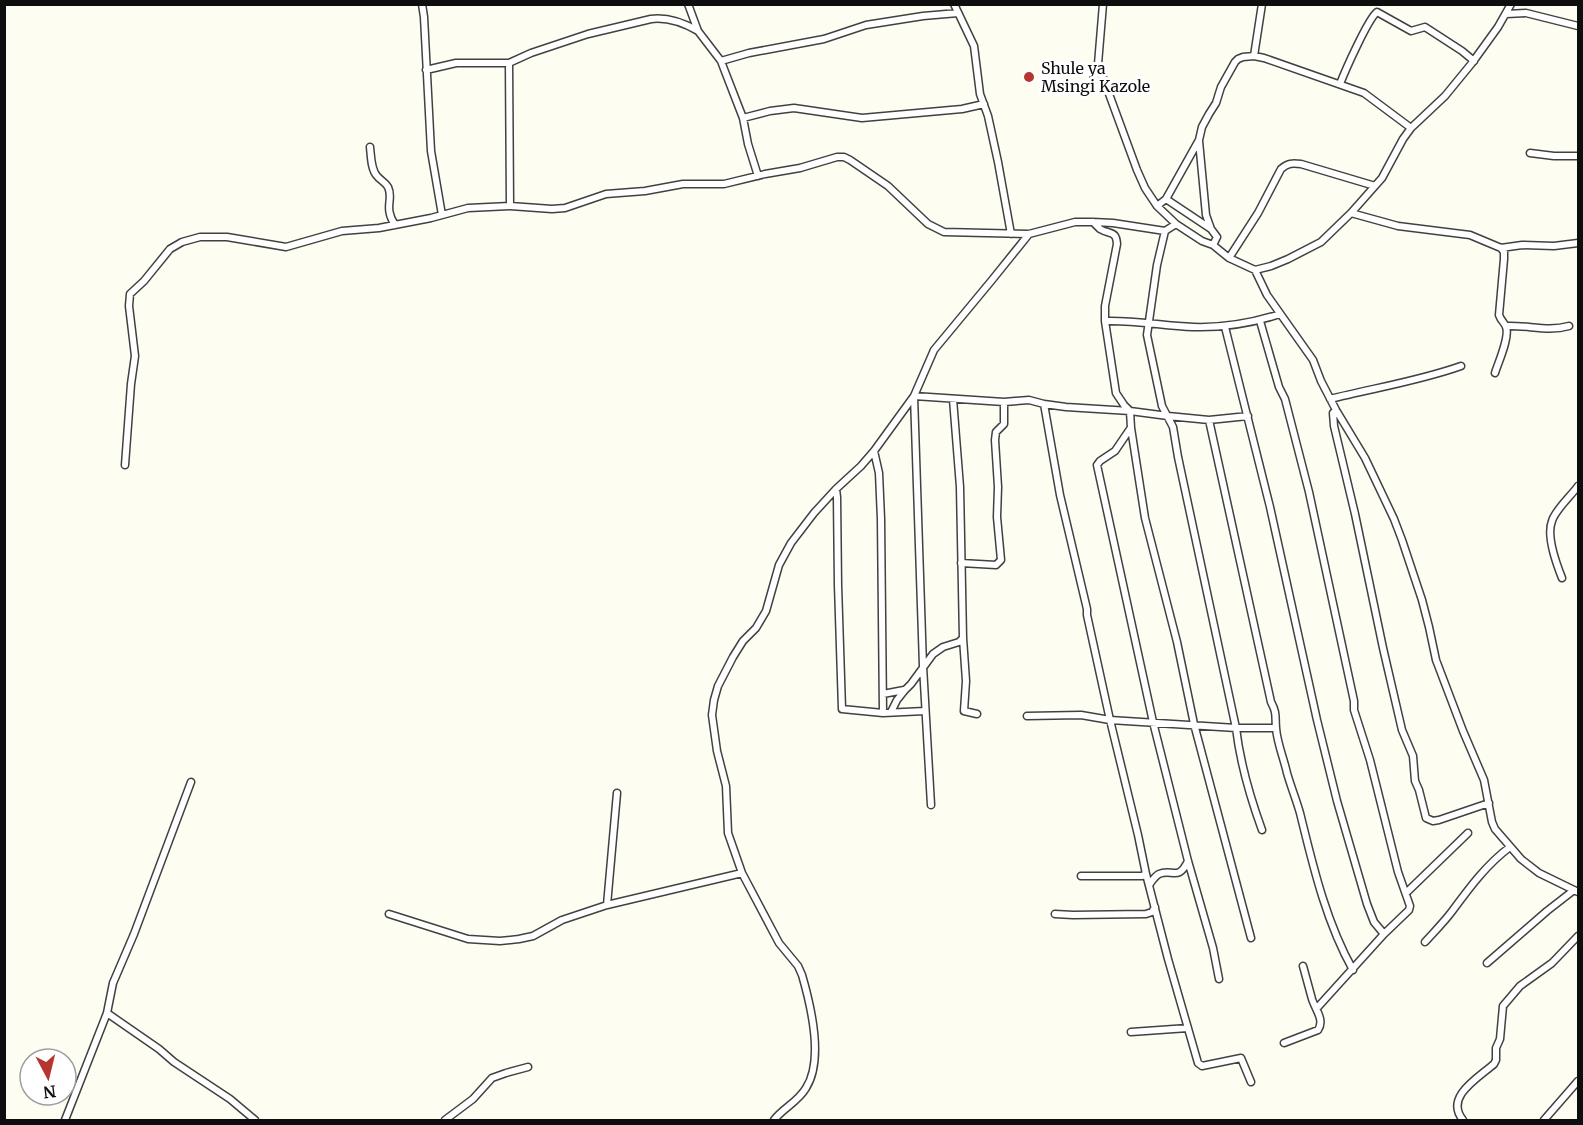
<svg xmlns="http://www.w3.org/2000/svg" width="1583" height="1125" viewBox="0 0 1583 1125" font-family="Merriweather,serif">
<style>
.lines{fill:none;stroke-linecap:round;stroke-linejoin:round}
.minor-casing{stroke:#414141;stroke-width:9}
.minor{stroke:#fff;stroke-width:6}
.poi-dot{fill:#b6362f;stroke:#fff;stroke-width:2}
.labels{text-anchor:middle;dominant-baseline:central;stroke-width:6;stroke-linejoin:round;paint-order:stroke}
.poi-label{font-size:16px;fill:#0e0e0e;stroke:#fff;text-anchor:start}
</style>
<rect width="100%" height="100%" fill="#fefdf1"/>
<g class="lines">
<defs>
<path id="minor" d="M422,4L424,17L431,151L442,215
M688,4L698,31L721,61L724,69L743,118L748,144L758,176
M954,4L974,46L980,94L988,116L998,162L1011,234
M1103,4L1098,64L1137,170L1145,188L1157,206L1176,224L1202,241L1213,245L1229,258L1255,270L1271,266L1288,259L1321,242L1351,213L1382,178L1403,139L1411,128L1445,96L1472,63L1498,27L1511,4
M1506,14L1526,13L1578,26
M1254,56L1262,4
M721,61L749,53L824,39L866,25L923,16L958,13
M509,63L510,206
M426,70L456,63H509L531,53L588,34L651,19C667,17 684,23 698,31
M1340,84C1345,71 1368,19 1377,12L1411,31L1425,27L1462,51L1474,61
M743,118L770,111L794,108L862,118L962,109L984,104
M1199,141L1206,215L1211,229
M370,147C371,156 371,170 377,176C380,180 385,182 388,187C394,199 383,207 395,225
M1530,153L1554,156H1578
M1166,199L1211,229L1217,237L1213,245
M1157,206L1166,199L1199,140L1202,127L1209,114L1216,103L1221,87L1235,62L1238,59L1243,57L1254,56L1264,58L1364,93L1411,128
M1351,213L1398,226L1470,235L1501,248L1522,245L1554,246L1578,243
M1093,222C1094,223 1099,228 1100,229C1110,235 1116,230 1117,244L1105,306V321L1116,393L1124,405L1130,411L1131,428L1145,518L1177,642L1194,724L1251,938
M1165,231L1157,265L1147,335L1162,406L1173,427L1178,457L1236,728C1240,762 1250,797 1262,830
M1229,258L1258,213L1281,169C1288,163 1292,163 1301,164L1375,186
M1255,270L1267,295L1313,360L1321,381L1336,410L1365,458L1394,519L1402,540L1422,600L1429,627L1436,660L1463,731L1484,780L1492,822L1495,829L1521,859L1539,873L1578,892
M1105,321C1135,320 1164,326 1193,327C1223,328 1252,323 1280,314
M1260,321L1279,387L1285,399L1309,492L1354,701V710L1370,760L1398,872L1410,906L1409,910L1384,934L1317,1008
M1506,326C1528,325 1548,332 1569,326
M1225,327L1270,507L1317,720L1337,801L1367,904L1374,922L1384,934
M1495,373C1498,363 1510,337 1506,327C1505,323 1501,321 1499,315L1504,259V252L1501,248
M953,399L960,487L963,638L966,681L964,711L977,714
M1330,399C1374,388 1419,381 1461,366
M1044,404L1060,495L1087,609V615L1110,720L1138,835L1146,874L1168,959L1198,1063L1202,1066L1241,1058L1251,1082
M1336,410L1333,413L1334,426L1355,514L1383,648L1402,730L1413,756L1415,781L1419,790L1426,818L1433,821L1439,820L1489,803
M1209,420L1271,702C1277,713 1275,716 1276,728C1277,743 1284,759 1287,773C1291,787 1296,799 1300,813C1313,866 1326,922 1353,970
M1130,429L1115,451L1100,461L1097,465L1153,722L1188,861L1213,948L1219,979
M874,451L879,473L881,519L883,713
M125,465L131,384L135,356L129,306L130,294L144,281L170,249L182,242L200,237H227L286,247L342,231L379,228L431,218L468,208L510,206L552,209L565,208L606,194L645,191L683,184H724L765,174L800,168L837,157H844L850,160L888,186L928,224L944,232L1029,234L1075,222H1093L1113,223L1165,231L1176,224
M836,489L837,497L838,585L842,709L883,713L925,711
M961,563L996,565L1001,560L997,517L998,487L995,440L996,432L1004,424V402
M1562,578C1556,563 1546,536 1552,521C1555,510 1571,496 1578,486
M883,694L904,690
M891,712L897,700L905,690L911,684L933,654L943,647L959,642L963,638
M1027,716L1081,715L1110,720L1236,728H1276
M931,805L923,666L914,396L1004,402L1029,400L1044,404L1066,407L1130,411L1168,416L1209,420L1248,416
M1081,876H1142L1146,874
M1149,885C1152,881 1155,876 1159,874C1172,868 1178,882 1188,861
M1406,893L1468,833
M607,905L617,793
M389,914L468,939L500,941L519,939L533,936L562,920L607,905L742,873
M1055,914L1073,915L1146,914L1152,912L1155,907
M1425,942C1435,931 1445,921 1453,910C1470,887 1487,864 1510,847
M1487,963L1547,911L1574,890
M107,1013L159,1049L174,1062L230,1099L255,1120
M1131,1032L1188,1028
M1284,1043L1318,1030C1325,1020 1315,1009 1312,999L1303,966
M65,1120L107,1013L113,983L134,934L191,782
M445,1120L473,1099L492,1078L506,1073L528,1067
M774,1120C783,1108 798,1102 806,1088C824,1060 811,1006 802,975L798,966L779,943L742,873L728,833L726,786L717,751L712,715L714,700L718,686L733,657L743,641L756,628L766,611L779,565L791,543L814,513L836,489L861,466L874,451L914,396L934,350L992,280L1029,234
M1463,1120C1444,1097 1478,1078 1494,1064L1496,1060V1048L1500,1039L1503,1006L1520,986L1552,963L1578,936
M1544,1120L1578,1081"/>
</defs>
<!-- minor casing -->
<use href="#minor" class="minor-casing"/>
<!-- minor -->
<use href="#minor" class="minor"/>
</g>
<!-- markers -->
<circle class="poi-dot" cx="1029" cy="77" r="6"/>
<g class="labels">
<!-- poi labels -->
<g class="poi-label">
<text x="1041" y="68">Shule ya<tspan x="1041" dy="18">Msingi Kazole</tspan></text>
</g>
</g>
<!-- border -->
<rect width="1583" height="1125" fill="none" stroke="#0e0e0e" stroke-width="12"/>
<!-- north arrow -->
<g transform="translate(48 1077) rotate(173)"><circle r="28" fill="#ffffff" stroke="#9f9f9f" stroke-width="1.5"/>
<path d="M0-4.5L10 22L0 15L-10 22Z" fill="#b6362f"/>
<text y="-9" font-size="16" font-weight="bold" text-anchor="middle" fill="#0e0e0e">N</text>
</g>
</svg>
